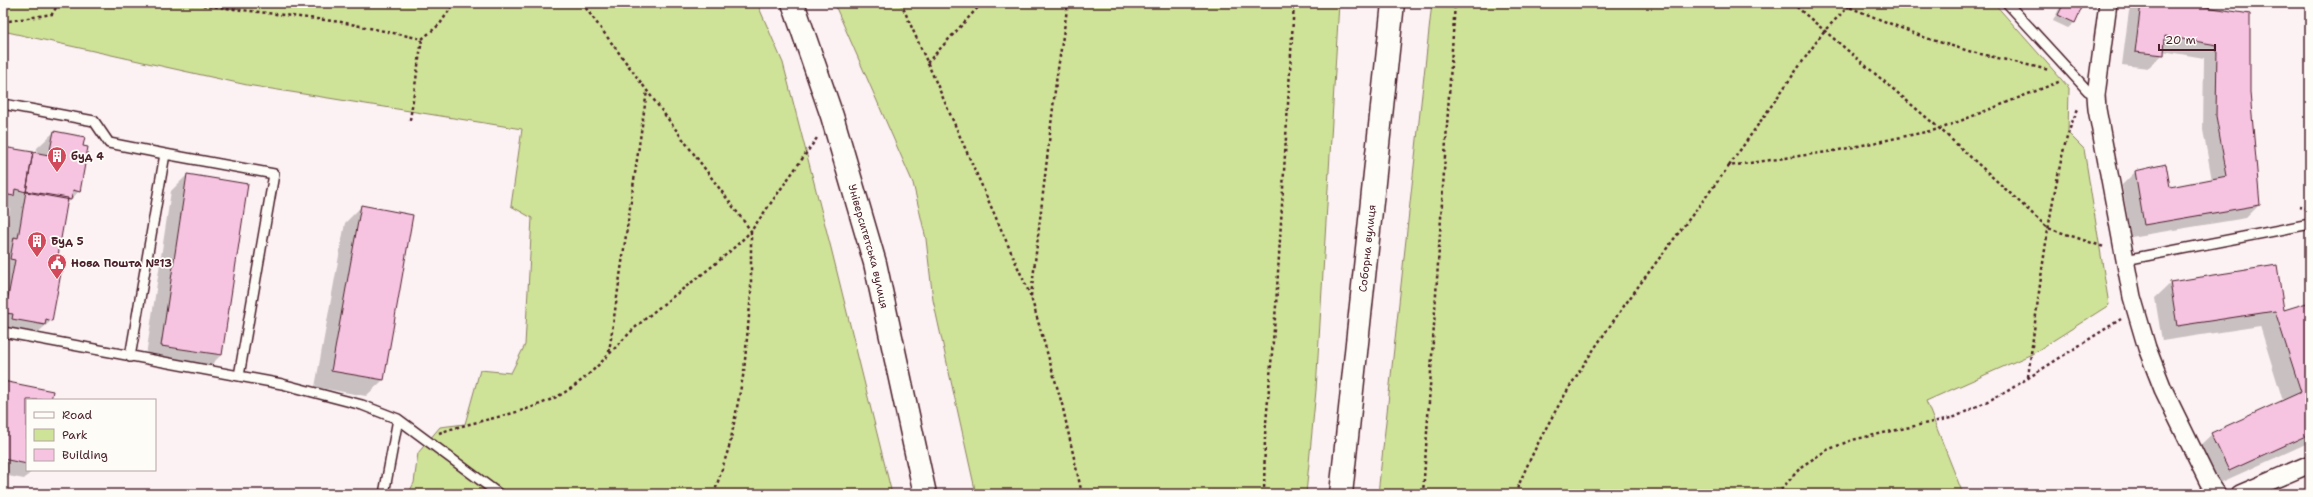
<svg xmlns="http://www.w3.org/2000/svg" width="2313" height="497" viewBox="0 0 2313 497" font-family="'Shantell Sans',sans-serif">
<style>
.green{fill:#cfe398;stroke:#8c8162}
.shadow{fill:#0003}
.building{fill:#f6c3e1;stroke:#4a1f2b}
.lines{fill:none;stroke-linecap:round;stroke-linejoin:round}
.lane-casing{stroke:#4a1f2b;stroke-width:12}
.street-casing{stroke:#4a1f2b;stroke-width:20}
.secondary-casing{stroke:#4a1f2b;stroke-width:25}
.primary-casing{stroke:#4a1f2b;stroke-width:25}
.path{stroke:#4a1f2b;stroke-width:2.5;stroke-dasharray:3 3;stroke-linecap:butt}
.lane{stroke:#fdfcf7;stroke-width:9}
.street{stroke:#fdfcf7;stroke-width:17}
.secondary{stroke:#fdfcf7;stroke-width:22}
.primary{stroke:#fdfcf7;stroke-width:22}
.labels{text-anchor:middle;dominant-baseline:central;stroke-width:3.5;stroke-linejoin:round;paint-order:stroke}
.poi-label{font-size:11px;font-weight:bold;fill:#4a1f2b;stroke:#fdfcf7;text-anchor:start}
.street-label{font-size:11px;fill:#4a1f2b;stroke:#fdfcf7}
</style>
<rect width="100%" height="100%" fill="#fcf1f3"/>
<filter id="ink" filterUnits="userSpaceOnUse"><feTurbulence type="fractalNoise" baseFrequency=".025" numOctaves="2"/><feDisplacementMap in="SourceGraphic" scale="8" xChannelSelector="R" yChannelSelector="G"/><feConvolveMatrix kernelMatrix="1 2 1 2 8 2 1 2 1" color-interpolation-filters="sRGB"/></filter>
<g filter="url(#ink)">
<!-- green -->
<path class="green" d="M3,3H757L783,63L831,248L892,494H408L414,483L418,453L440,427L465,424L480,370L511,373L525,345L532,218L511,206L522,129L247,85L3,31Z
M834,3H1339L1316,390L1306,494H976L933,300L926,239L913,183Z
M1432,3H1994L2069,88L2068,133L2084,149L2109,305L2032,354L1926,401L1963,494H1378Z"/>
<!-- shadow -->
<path class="shadow" d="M2062,3H2083L2074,23L2068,28L2053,21Z
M2137,3H2174L2249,14V93L2259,205L2246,218L2131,237L2122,185L2135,172L2169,188L2212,180L2203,130L2204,58L2163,51V54L2149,68L2122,65L2129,11Z
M54,132L82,147L79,191L66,205L57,257L52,320L28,341L3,337V249L10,208L3,207V148L36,154L37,148Z
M187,175L221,355L205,371L145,362L171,191Z
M361,207L412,216L383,380L366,396L315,387L345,223Z
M2171,283L2283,311L2310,303V442L2213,486L2196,449L2212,434L2283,401L2260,326L2162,341L2155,298Z
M3,382L50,400H27V470H33L24,479L3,475Z"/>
<!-- building -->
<path class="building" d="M2064,3H2084L2075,23L2058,15Z
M2141,3H2181L2250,14V93L2260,205L2144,225L2135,171L2166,164L2170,187L2227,176L2216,116L2217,45L2165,36L2164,55L2135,52Z
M54,131L85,137L83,146L88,147L80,192L73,190L71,200L26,192L33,152L49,155Z
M3,147L33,152L26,192L15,189L14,196L3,194Z
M187,174L248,184L222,355L161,346Z
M26,191L68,198L58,256L64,257L52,321L46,319L45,325L12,319L13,314L5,313L15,260L10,259L14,237L18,238Z
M361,205L413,215L384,380L331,371Z
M2277,265L2284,310L2310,302V386L2308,387L2310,391V434L2229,471L2211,433L2301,392L2275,311L2177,326L2170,282Z
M3,381L53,391L51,400H27V464L3,459Z"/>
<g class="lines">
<defs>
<path id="lane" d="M2007,3L2088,91L2096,95
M3,104L94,121L109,143L165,154L130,357
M165,154L274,174L239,376
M2125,260L2310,224
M3,332L282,384L362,405L398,419L384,494
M398,419L499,494"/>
<path id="street" d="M2108,3L2096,95L2097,109L2132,297L2147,348L2163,389L2208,481L2217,494
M2240,494L2310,464"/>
<g id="secondary">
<path id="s1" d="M793,3L832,116L875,263L925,494"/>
</g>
<g id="primary">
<path id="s2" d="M1341,494L1393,3"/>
</g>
</defs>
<!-- lane casing -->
<use href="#lane" class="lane-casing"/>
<!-- street casing -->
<use href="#street" class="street-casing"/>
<!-- secondary casing -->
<use href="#secondary" class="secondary-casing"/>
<!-- primary casing -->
<use href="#primary" class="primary-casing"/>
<!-- path -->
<path class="path" d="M185,3L341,22L422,39L440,24L454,3
M901,3L1031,297L1062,404L1082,494
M1792,3L1940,129L2048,228L2104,247
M1839,3L1926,38L1972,52L2049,70
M3,22L52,14L59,3
M927,63L982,3
M410,120L422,39
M1729,166L1824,31L1848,7L1856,3
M2299,207L2310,209
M1031,296L1056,82L1068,3
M609,352L647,91
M2028,377C2036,316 2043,255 2054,195C2060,166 2065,134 2079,107
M439,433C476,420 516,416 552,399C586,384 610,351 637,326C674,293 717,267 751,231L582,3
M714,494L730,444L744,371L751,294V231L817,138
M1264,494L1265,435L1276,306L1294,3
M1423,494L1455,3
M1515,494C1563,374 1653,269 1729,166L1834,151L1940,129L2061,81
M1777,494L1802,466L1827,450L1852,440L1955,417L2006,392L2121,319"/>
<!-- lane -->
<use href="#lane" class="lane"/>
<!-- street -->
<use href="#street" class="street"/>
<!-- secondary -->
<use href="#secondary" class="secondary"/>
<!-- primary -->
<use href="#primary" class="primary"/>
</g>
</g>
<!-- icons -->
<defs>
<symbol id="building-pin" viewBox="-11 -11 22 30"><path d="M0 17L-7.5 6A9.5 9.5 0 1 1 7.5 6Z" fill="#d1495b" stroke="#fdfcf7"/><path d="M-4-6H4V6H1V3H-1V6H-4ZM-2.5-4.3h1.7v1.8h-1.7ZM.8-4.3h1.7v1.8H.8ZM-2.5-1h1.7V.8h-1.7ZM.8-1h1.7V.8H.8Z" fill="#fff"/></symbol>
<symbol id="civic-pin" viewBox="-11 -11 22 30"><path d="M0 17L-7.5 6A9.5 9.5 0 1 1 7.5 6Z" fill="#d1495b" stroke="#fdfcf7"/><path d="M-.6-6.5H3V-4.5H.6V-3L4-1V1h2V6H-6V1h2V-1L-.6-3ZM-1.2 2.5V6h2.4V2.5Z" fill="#fff"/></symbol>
</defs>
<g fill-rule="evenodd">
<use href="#building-pin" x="46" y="145" width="22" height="30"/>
<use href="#building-pin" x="26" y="230" width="22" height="30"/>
<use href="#civic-pin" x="46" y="252" width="22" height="30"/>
</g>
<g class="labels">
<!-- poi labels -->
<g class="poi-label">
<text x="71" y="156">буд 4</text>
<text x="51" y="241">Буд 5</text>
<text x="71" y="263">Нова Пошта №13</text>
</g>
<!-- street labels -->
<g class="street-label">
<text stroke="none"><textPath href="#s1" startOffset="255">Університетська вулиця</textPath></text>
<text stroke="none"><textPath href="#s2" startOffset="247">Соборна вулиця</textPath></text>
</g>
</g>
<!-- margin -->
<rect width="2313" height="497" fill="none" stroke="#fdfcf7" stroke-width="16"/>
<rect x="8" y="8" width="2297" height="481" fill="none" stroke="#4a1f2b" stroke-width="1.5" filter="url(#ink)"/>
<!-- legend -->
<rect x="26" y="399" width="130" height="72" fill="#fdfcf7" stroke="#b5a4a5"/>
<rect x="34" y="412" width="20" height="6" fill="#fdfcf7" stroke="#b5a4a5"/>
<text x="62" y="419" font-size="12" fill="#4a1f2b">Road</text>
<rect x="34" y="429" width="20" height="12" fill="#cfe398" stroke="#b5a4a5"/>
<text x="62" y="439" font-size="12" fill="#4a1f2b">Park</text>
<rect x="34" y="449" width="20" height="12" fill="#f6c3e1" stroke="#b5a4a5"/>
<text x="62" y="459" font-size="12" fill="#4a1f2b">Building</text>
<!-- scale -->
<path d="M2159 44v6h56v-6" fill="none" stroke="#4a1f2b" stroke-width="2"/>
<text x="2165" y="44" font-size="12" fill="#4a1f2b" stroke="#fdfcf7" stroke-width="3" paint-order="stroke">20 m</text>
</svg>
